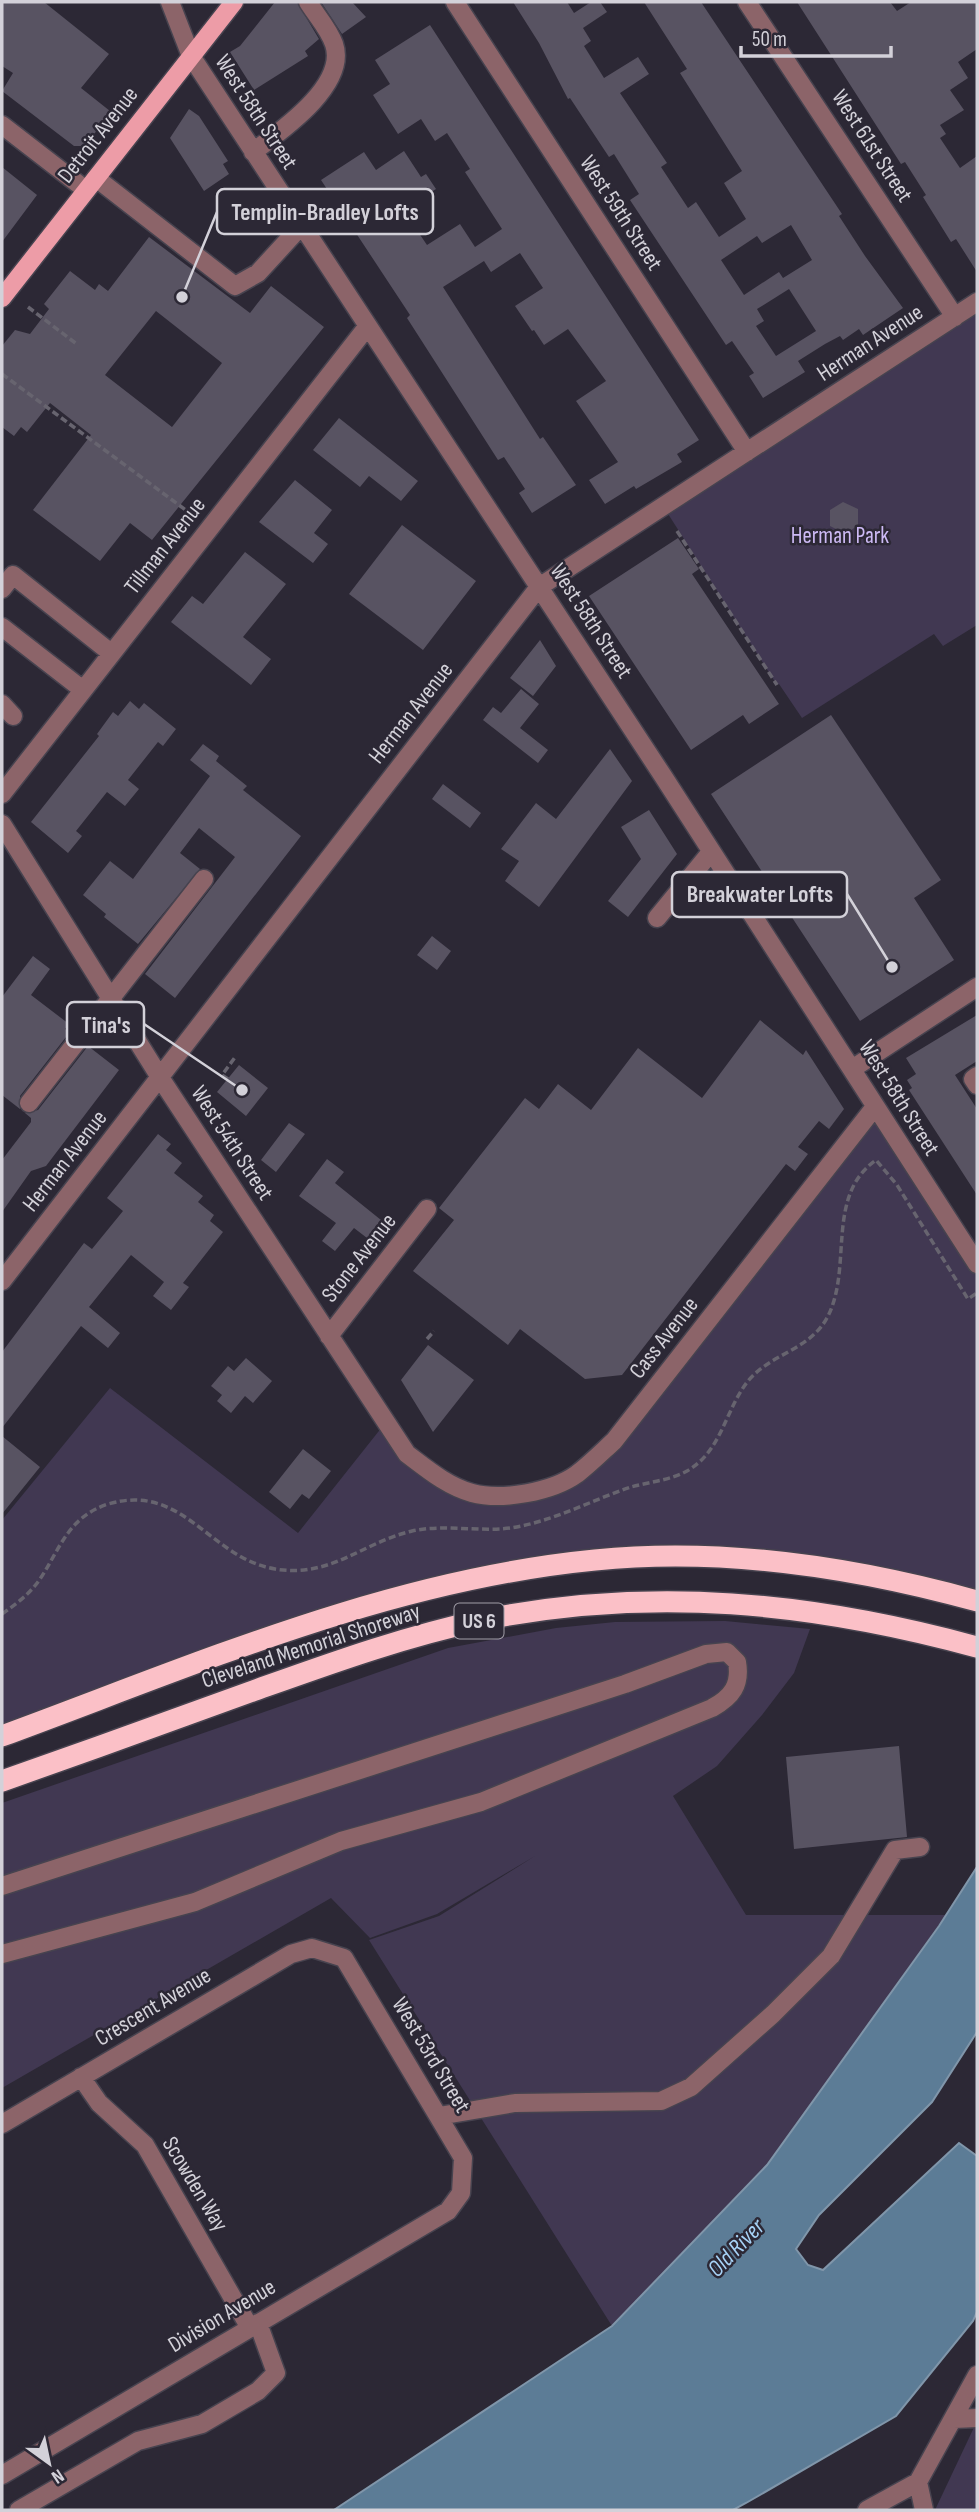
<svg xmlns="http://www.w3.org/2000/svg" width="979" height="2512" viewBox="0 0 979 2512" font-family="'Sofia Sans Condensed',sans-serif">
<style>
.green{fill:#413852}
.water{fill:#5c7c96;stroke:#8096aa;stroke-width:2}
.building{fill:#585362;fill-rule:evenodd}
.lines{fill:none;stroke-linecap:round;stroke-linejoin:round}
.minor-casing{stroke:#47434f;stroke-width:21}
.major-casing{stroke:#47434f;stroke-width:21}
.highway-casing{stroke:#47434f;stroke-width:24}
.path{stroke:#67646f;stroke-width:3.5;stroke-dasharray:7 3.5;stroke-linecap:butt}
.minor{stroke:#8c6469;stroke-width:18}
.major{stroke:#ed9ca7;stroke-width:18}
.highway{stroke:#fbc0c7;stroke-width:21}
.labels{text-anchor:middle;dominant-baseline:central;stroke-width:5;stroke-linejoin:round;paint-order:stroke}
.shield{fill:#2c2835;stroke:#a19ea8;stroke-width:2}
.shield-label{font-size:21px;font-weight:bold;fill:#d3d1d9}
.street-label{font-size:23px;fill:#d3d1d9;stroke:#2c2835}
.park-label{font-size:23px;fill:#cdbaf5;stroke:#2c2835}
.water-label{font-size:24px;font-style:italic;fill:#a7d2f6;stroke:#2c2835}
.leader{fill:none;stroke:#d3d1d9;stroke-width:2.5}
.callout-dot{fill:#d3d1d9;stroke:#2c2835;stroke-width:2.5}
.callout{fill:#2c2835;stroke:#d3d1d9;stroke-width:2.5}
.callout-label{font-size:24px;text-anchor:middle;font-weight:bold;fill:#d3d1d9}
</style>
<rect width="100%" height="100%" fill="#2c2835"/>
<!-- green -->
<path class="green" d="M977,302V625L943,646L934,634L802,718L779,684L777,685L663,506Z
M874,1108L977,1264V1601L714,1557L487,1575L2,1736V1520L110,1388L298,1533L386,1422L407,1454L474,1493L525,1494L576,1474Z
M725,1621L810,1629L794,1673L762,1715L717,1766L673,1796L746,1915H946L767,2165L612,2326L369,1940L439,1916L535,1856L437,1914L370,1938L331,1898L2,2088V1803L448,1648L556,1628L615,1622Z
M977,2421V2510H935Z"/>
<!-- water -->
<path class="water" d="M977,1867V2032L932,2102L819,2215L796,2249L808,2265L823,2270L959,2143L977,2156V2312L973,2321L896,2416L746,2503L733,2510H334L612,2326L767,2165L939,1926Z"/>
<!-- building -->
<path class="building" d="M2,2H44L109,54L81,88L110,111L86,146H74L2,91L13,73L2,66Z
M275,2H297L319,39L305,51L308,56L254,90L230,52L240,46Z
M321,2H352L366,17L342,34Z
M513,2H567L574,13L591,2H600L607,12L583,28L591,41L584,46L604,78L638,57L649,74L620,93L667,163L661,167L688,208L696,202L719,237L746,219L724,183L742,171L680,73L687,69L644,2H701L842,214L839,216L865,256L903,308L863,335L859,329L843,340L840,336L825,344L798,361L805,372L763,398L749,376L754,373L732,341L726,345L630,200L639,194L614,154L609,157L570,98L568,99L539,43ZM791,225L812,260L783,278L779,272L744,295L721,260L757,236L762,243ZM789,289L816,331L776,356L756,326L764,321L757,309Z
M797,2H890L897,11L911,2H977V49L958,62L968,78L950,90L964,110L940,125L946,134L940,138L960,168L977,156V272L956,239L951,242L923,197L926,195L905,162L901,164Z
M430,25L699,440L677,454L682,462L636,489L634,486L605,504L589,480L618,462L576,401L606,381L568,329L544,345L534,330L532,331L515,306L543,288L520,253L491,272L484,261L443,287L540,439L543,437L576,485L532,513L519,493L525,489L504,457L498,460L407,318L410,315L321,180L364,152L376,170L404,151L421,177L426,174L436,189L414,203L416,207L406,214L427,245L460,224L475,247L502,229L465,172L470,169L447,133L435,141L421,119L398,134L373,95L390,84L375,60Z
M189,109L199,116L228,161L223,164L229,174L204,191L170,138Z
M2,167L37,195L2,242Z
M149,237L250,313L271,286L324,327L152,540L130,523L100,561L33,510L91,435L50,403L27,432L21,427L14,436L2,427V346L15,330L30,334L49,309L44,304L70,271L95,290L99,284L108,291ZM156,311L222,363L172,427L105,375Z
M339,418L418,481L401,501L369,476L360,487L313,450Z
M295,480L332,510L314,533L328,544L313,563L259,522Z
M843,502L858,509V525L846,534L830,526V510Z
M402,525L476,581L423,650L349,594Z
M678,538L699,569L692,574L779,704L749,724L743,715L691,750L589,596Z
M245,552L286,584L243,637L271,659L251,685L171,622L192,596L203,604Z
M540,640L556,666L533,696L510,678Z
M521,689L539,704L520,728L548,750L538,763L483,720L493,707L501,713Z
M130,701L139,709L144,703L176,729L163,746L158,742L128,780L139,789L125,806L107,792L76,831L82,836L68,853L31,822L99,736L97,734L113,712L118,716Z
M831,715L941,880L914,898L954,960L860,1021L711,794Z
M203,744L219,756L216,761L247,786L243,790L301,836L175,998L145,974L235,857L199,828L180,853L200,869L138,944L104,917L106,914L83,895L110,861L133,879L210,776L190,760Z
M610,749L632,781L539,907L505,881L519,861L501,849L536,803L556,819Z
M443,784L481,813L470,828L432,799Z
M649,810L677,854L628,917L608,901L641,859L621,827Z
M432,936L451,951L437,970L417,955Z
M33,956L50,969L31,995L69,1024L65,1029L70,1032L20,1096V1109L2,1095V997Z
M977,1015V1061L955,1075L977,1109V1195L909,1090L912,1088L907,1080L916,1074L906,1058Z
M760,1020L803,1055L806,1050L844,1109L829,1129L819,1121L798,1147L808,1154L795,1171L786,1164L622,1375L585,1379L520,1329L508,1345L413,1271L454,1220L439,1208L525,1098L539,1109L558,1084L591,1110L638,1048L702,1098Z
M88,1046L119,1070L46,1166L31,1171L2,1212V1160L31,1122V1118L25,1113L38,1110Z
M239,1065L268,1088L246,1116L217,1092Z
M289,1123L305,1134L276,1172L261,1160Z
M158,1134L171,1144L166,1150L182,1163L174,1173L203,1196L198,1202L214,1215L210,1221L223,1232L183,1283L189,1287L171,1310L153,1296L164,1282L131,1255L89,1307L120,1333L108,1348L81,1326L2,1428V1352L84,1243L92,1249L123,1211L107,1198Z
M327,1159L344,1172L335,1183L381,1220L367,1238L354,1228L335,1251L322,1241L336,1223L299,1196Z
M428,1345L474,1380L433,1432L401,1380Z
M246,1358L272,1381L253,1403L245,1396L231,1413L217,1401L222,1395L211,1386L228,1366L234,1371Z
M2,1436L40,1467L2,1514Z
M303,1449L331,1471L309,1499L302,1494L290,1509L269,1492Z
M899,1746L907,1837L794,1849L786,1757Z"/>
<g class="lines">
<defs>
<path id="minor" d="M170,2L191,56L663,776L977,1264
M455,2L747,452
M747,2L955,317
M2,125L86,190
M253,152C281,131 348,85 334,44C329,29 316,15 308,2
M96,178L235,286L258,273L301,226
M2,589L13,575L111,653
M2,627L83,690
M2,704L13,716
M2,794L367,327
M2,824L161,1079L407,1454C427,1469 447,1486 472,1493C502,1501 552,1492 577,1474C590,1464 602,1452 614,1441L874,1108
M657,918L711,852
M852,1069L977,987
M977,1076L973,1079L977,1085
M29,1103L204,879
M2,1281L539,587L977,302
M329,1336L427,1209
M2,1886L625,1684L706,1654L727,1652L737,1662C741,1685 732,1697 712,1708L481,1802L341,1841L195,1902L2,1954
M81,2077L99,2103L145,2145L250,2328
M439,2116L515,2103L661,2101L691,2087L773,2014L831,1956L895,1850L920,1847
M2,2124L291,1954L312,1948L344,1958L463,2158L461,2193L448,2211L2,2475
M954,2419L977,2418
M918,2482L924,2510
M19,2510L138,2441L202,2424L258,2391L276,2373L258,2323
M867,2510L918,2482L977,2375"/>
<path id="major" d="M2,298L234,2"/>
<path id="highway" d="M2,1736C195,1665 388,1580 595,1560C723,1547 854,1567 977,1601
M2,1781C85,1752 167,1722 250,1692C326,1665 402,1637 482,1620C652,1586 812,1602 977,1647"/>
</defs>
<!-- minor casing -->
<use href="#minor" class="minor-casing"/>
<!-- major casing -->
<use href="#major" class="major-casing"/>
<!-- highway casing -->
<use href="#highway" class="highway-casing"/>
<!-- path -->
<path class="path" d="M28,307L78,345
M2,374L187,511
M677,531L777,685
M228,1079L222,1075L236,1056
M427,1339L434,1331
M2,1614C16,1604 30,1594 40,1579C60,1549 68,1517 108,1504C184,1482 209,1558 275,1569C332,1578 361,1543 412,1531C445,1524 477,1532 510,1528C552,1522 592,1500 631,1487C649,1482 671,1480 687,1471C722,1451 725,1410 748,1381C771,1353 811,1350 828,1316C853,1266 825,1196 876,1160L897,1185L968,1299L977,1293"/>
<!-- minor -->
<use href="#minor" class="minor"/>
<!-- major -->
<use href="#major" class="major"/>
<!-- highway -->
<use href="#highway" class="highway"/>
</g>
<g class="labels">
<!-- shield labels -->
<rect class="shield" x="454.5" y="1603.5" width="49" height="35" rx="5"/>
<g class="shield-label">
<text x="479" y="1621">US 6</text>
</g>
<!-- street labels -->
<g class="street-label">
<text transform="translate(256 112) rotate(57)">West 58th Street</text>
<text transform="translate(98 135) rotate(-52)">Detroit Avenue</text>
<text transform="translate(872 146) rotate(57)">West 61st Street</text>
<text transform="translate(621 213) rotate(57)">West 59th Street</text>
<text transform="translate(870 343) rotate(-33)">Herman Avenue</text>
<text transform="translate(165 546) rotate(-52)">Tillman Avenue</text>
<text transform="translate(591 621) rotate(57)">West 58th Street</text>
<text transform="translate(411 713) rotate(-52)">Herman Avenue</text>
<text transform="translate(899 1098) rotate(58)">West 58th Street</text>
<text transform="translate(232 1143) rotate(57)">West 54th Street</text>
<text transform="translate(65 1161) rotate(-52)">Herman Avenue</text>
<text transform="translate(359 1258) rotate(-52)">Stone Avenue</text>
<text transform="translate(664 1338) rotate(-52)">Cass Avenue</text>
<text transform="translate(311 1646) rotate(-18)">Cleveland Memorial Shoreway</text>
<text transform="translate(153 2007) rotate(-31)">Crescent Avenue</text>
<text transform="translate(431 2055) rotate(59)">West 53rd Street</text>
<text transform="translate(195 2184) rotate(59)">Scowden Way</text>
<text transform="translate(222 2316) rotate(-31)">Division Avenue</text>
</g>
<!-- park labels -->
<g class="park-label">
<text x="840" y="536">Herman Park</text>
</g>
<!-- water labels -->
<g class="water-label">
<text transform="translate(736 2248) rotate(-46)">Old River</text>
</g>
</g>
<!-- callouts -->
<path class="leader" d="M182 297L217 212M892 967L847 894M242 1090L144 1024"/>
<g class="callout-dot">
<circle cx="182" cy="297" r="7"/>
<circle cx="892" cy="967" r="7"/>
<circle cx="242" cy="1090" r="7"/>
</g>
<g class="callout">
<rect x="217" y="189" width="216" height="45" rx="7"/>
<rect x="672" y="872" width="175" height="45" rx="7"/>
<rect x="67" y="1002" width="77" height="45" rx="7"/>
</g>
<g class="callout-label">
<text x="325" y="220">Templin-Bradley Lofts</text>
<text x="760" y="902">Breakwater Lofts</text>
<text x="106" y="1033">Tina's</text>
</g>
<!-- border -->
<rect width="979" height="2512" fill="none" stroke="#d3d1d9" stroke-width="7"/>
<!-- north arrow -->
<g transform="translate(49 2463) rotate(147)" stroke="#2c2835" stroke-width="5" paint-order="stroke">
<path d="M0-5L12 26L0 18L-12 26Z" fill="#d3d1d9"/>
<text y="-10" font-size="19" font-weight="bold" text-anchor="middle" fill="#d3d1d9">N</text>
</g>
<!-- scale -->
<path d="M741 46v10h150v-10" fill="none" stroke="#d3d1d9" stroke-width="3.5"/>
<text x="752" y="46" font-size="21" fill="#d3d1d9" stroke="#2c2835" stroke-width="5" paint-order="stroke">50 m</text>
</svg>
